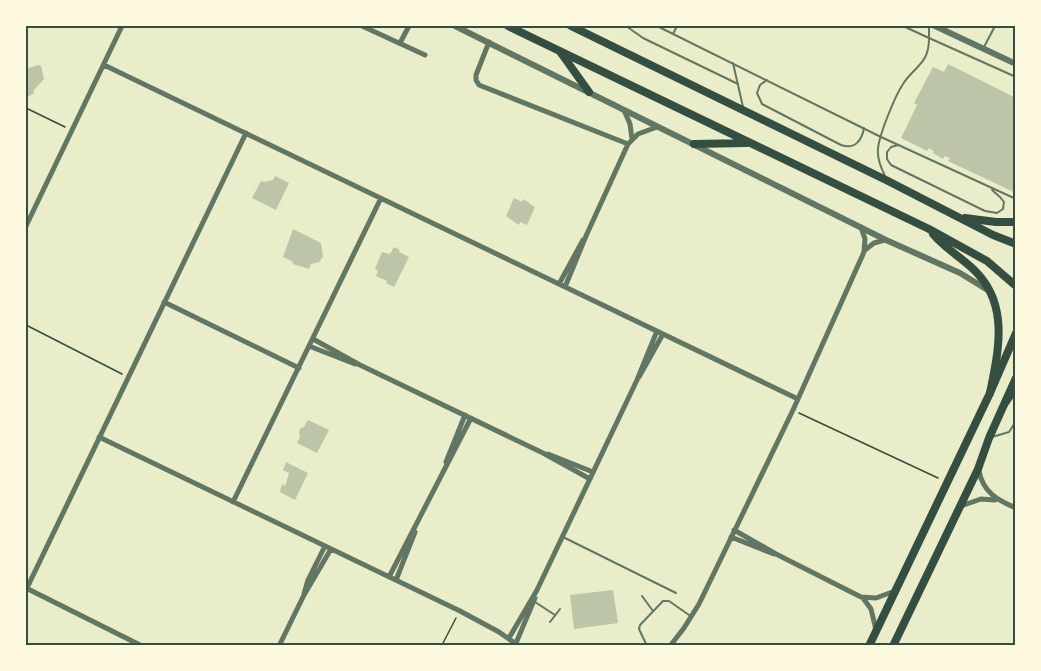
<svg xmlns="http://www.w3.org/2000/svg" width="1041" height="671" viewBox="0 0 1041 671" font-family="'Roboto Condensed',sans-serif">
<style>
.building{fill:#bcc5a7}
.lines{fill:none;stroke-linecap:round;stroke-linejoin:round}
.path{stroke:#344e41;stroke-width:1.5}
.service{stroke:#617663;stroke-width:2}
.minor{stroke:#617663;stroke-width:5}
.tertiary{stroke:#617663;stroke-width:6}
.primary{stroke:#344e41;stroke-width:8}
.trunk{stroke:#344e41;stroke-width:8}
.neatline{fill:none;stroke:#344e41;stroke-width:2}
</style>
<rect width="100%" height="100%" fill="#e9edc9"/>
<!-- building -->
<path class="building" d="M948,64L1016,98V193L948,161L950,158L945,156L943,159L933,153L934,151L929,148L927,151L901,138L917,105L914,103L933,67L944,72Z
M38,65L41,66L44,79L34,90V93L26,98V69Z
M275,176L289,183L276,210L252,198L261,181L264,182L273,180Z
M514,198L522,202L523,199L535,207L527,225L520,222L519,225L506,216Z
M293,229L321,243L323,257L319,262L311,264L309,269L293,264V262L283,257Z
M394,247L400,250L399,252L409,257L394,287L386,283L387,281L376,276L378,271L375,269L382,252L390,254Z
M308,420L329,430L317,453L297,443L300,437L299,433L300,428L304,427Z
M286,462L308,473L295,500L280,492L282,484L285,486L287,480L289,473L283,470Z
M613,590L618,623L574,629L570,595Z"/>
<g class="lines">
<!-- path -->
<path class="path" d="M26,108L65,127
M26,325L122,374
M799,413L938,478
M439,646L442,645L456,618"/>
<!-- service -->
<path class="service" d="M626,26L643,38L738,84
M657,26L881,137L1016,199
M929,26V38L1016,77
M673,34L677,26
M984,47L995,26
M733,63L743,107
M767,80L760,85L757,93L762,104L841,145C855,150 862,140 864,128
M898,145L891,147L887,152V159L891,165L985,211L997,213L1003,209L1004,202L1000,197L992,190
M885,176C881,168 877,158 878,149C879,135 895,96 903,84C915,65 929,65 929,38L903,26
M992,437L1009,432L1016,421
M563,537L676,593
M642,596L653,611
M535,602L555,615
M550,622L560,609
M647,646L639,629L640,625L663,601H669L689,615"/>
<!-- minor -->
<path class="minor" d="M362,26L425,55
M489,42L476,75V80L479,85L628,144
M400,43L409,26
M104,65L798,399
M624,110L630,124L632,139
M26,226L122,26
M865,250L874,243L885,240
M559,284L583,240
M565,287L586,236L628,144L638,134L657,127
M164,302L299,368
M313,339L360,365L543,453L590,479
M309,346L355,364
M639,377L663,334
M99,437L460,611L499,632L519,646
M548,454L593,472
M446,462L465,415
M979,471C983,492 997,500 1016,508
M233,502L381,198
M961,506L981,499L995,500
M734,530L776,554L861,597L876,598L895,591
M731,537L774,554
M389,577L471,418
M396,580L415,532
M26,588L142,646
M26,590L246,133
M304,594L308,580L325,546
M863,598L871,609L876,630
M509,638L537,590L637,380L657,331
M516,643L535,598
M279,646L304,595L331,549
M670,646L684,628L699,604L793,410L864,252L865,239L861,227"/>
<!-- tertiary -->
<path class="tertiary" d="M455,26L886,240L960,273L986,289
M935,26L1016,64"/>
<!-- primary -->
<path class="primary" d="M869,646L990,393L1016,333
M893,646L978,469L989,438L1016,378"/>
<!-- trunk -->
<path class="trunk" d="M508,26L929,229L987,261L1016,286
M571,26L888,181L993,235L1016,244
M561,53L589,92
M694,144L747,143
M965,218L996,222H1016
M933,234C946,250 965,259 978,274C1009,308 998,353 990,393
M1005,403L1016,387"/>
</g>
<!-- border -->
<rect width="1041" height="671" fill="none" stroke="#fefae0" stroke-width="54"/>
<rect x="27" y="27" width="987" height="617" class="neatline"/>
</svg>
